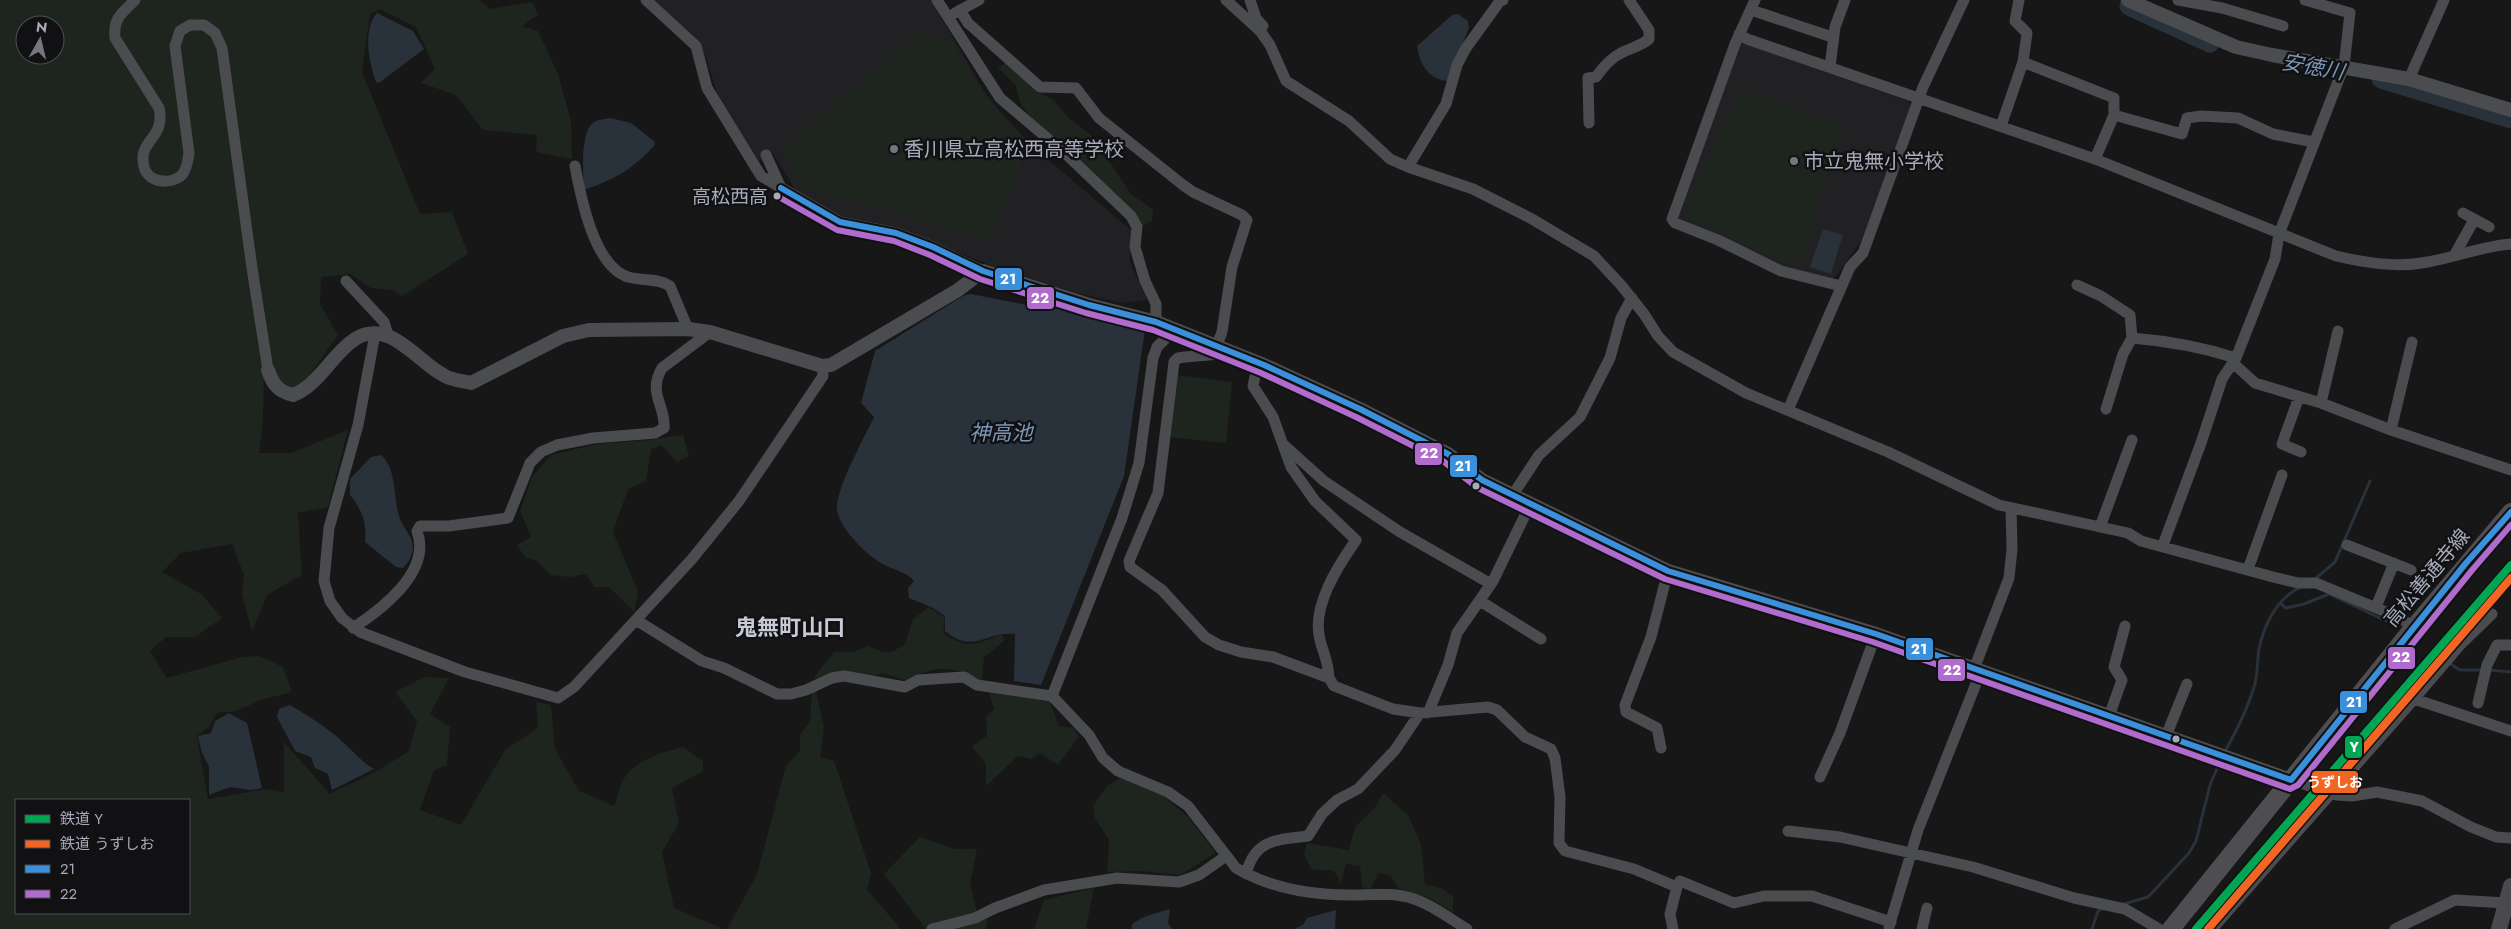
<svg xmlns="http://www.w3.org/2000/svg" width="2511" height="929" viewBox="0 0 2511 929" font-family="Jost,'Noto Sans JP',sans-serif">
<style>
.built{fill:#212123}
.green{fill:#1d251e;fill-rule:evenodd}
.water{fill:#29313a}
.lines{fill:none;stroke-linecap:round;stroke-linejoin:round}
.stream{stroke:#29313a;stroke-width:3}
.river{stroke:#29313a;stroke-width:19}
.minor{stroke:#4b4c50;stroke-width:11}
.tertiary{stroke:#4b4c50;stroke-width:14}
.secondary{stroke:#4a4a4e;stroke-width:16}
.primary{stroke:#4e4e52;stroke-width:18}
.bus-1-casing{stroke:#111113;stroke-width:10}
.bus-2-casing{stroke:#111113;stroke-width:10}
.bus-1{stroke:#3a90db;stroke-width:6}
.bus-2{stroke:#b06ccc;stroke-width:6}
.rail-1-casing{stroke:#111113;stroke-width:11}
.rail-2-casing{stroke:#111113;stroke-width:11}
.rail-1{stroke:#00a651;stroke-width:8}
.rail-2{stroke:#f26522;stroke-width:8}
.poi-dot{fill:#757780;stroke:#111113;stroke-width:2}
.bus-dot{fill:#a7abb9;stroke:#111113;stroke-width:2}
.labels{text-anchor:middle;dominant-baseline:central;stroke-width:5;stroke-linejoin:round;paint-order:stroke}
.bus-label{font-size:19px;fill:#a7abb9;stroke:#111113;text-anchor:end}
.poi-label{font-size:20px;fill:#a7abb9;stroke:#111113;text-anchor:start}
.street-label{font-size:20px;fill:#a7abb9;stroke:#111113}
.water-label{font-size:21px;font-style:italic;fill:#7b97b7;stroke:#111113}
.quarter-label{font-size:22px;font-weight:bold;fill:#c8cbd5;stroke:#111113}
.line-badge{stroke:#111113;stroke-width:2}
.badge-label{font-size:14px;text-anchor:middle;font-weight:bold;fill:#fff}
</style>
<rect width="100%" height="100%" fill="#171717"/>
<!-- built -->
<path class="built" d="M654,0H931L983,90L1000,111L1031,145L1131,230L1130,262L1147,300L1122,303L1073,292L990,265L911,233L845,218L820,208L795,190L773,153L759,161L721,105L704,52L698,42Z
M1745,43L1908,101L1912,108L1860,243L1833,280L1782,266L1680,221L1678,215L1737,45Z
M2511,557V582L2416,693L2209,929H2191Z"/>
<!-- green -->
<path class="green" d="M0,0H479L491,9L532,2L538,15L522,26L538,31L558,74L571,121L572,159L536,152L537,135L483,130L456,95L421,83L435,69L416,27L380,9L370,14L362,72L420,214L452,212L468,254L402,296L392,290L371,288L350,274L321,277L320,304L338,335L307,379L289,390L264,379L263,419L259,453H291L348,430L328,507L298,513L302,575L267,595L252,632L242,594L244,575L232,544L181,553L162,572L201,594L222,618L195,637H166L150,651L167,678L242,657L259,656L283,667L292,692L261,700L236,711L217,713L208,728L197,736L208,799L266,789L284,792V742L330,794L377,771L409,751L417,721L395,692L424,677L449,678L430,714L450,727L447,765L434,770L420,810L461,825L505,750L538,728L536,702L551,705L555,749L579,791L614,806C618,798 619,784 625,777C638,759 663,752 683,747L703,761V771L672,788L679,823L662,852L674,908L724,929H0ZM25,25H55V55H25ZM16,800H189V913H16Z
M917,33L951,41L981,91L1028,144L989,242L866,204L805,190L780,152Z
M1006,63L1039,93L1054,100L1068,117L1093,137L1131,194L1153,210L1152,221L1143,226L1130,209L1032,119L1020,103L1016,86L998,68Z
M1740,89L1843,127L1811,221L1814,227L1802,258L1790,265L1685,217L1722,119L1728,121Z
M1176,375L1232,382L1226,443L1169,437Z
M683,435L689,456L677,462L661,445L651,449L646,481L628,489L613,532L638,591L634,612L609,587H594L586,574L569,577L551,575L537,561L525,557L517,545L531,537L520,511L532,477L551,455L597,444L648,440Z
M929,607L945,618L943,633C970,650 974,645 1002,634L1004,641L984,657L982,683C956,666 935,663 909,681L881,673L869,678L819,680L814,677L834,652H853L868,646L884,652H892L905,644L913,619Z
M988,690L1049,699L1059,726L1074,728L1079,737L1058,765L1040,753L1031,759L1018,756L986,786V765L972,746L987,736L986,717L994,709Z
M816,691L824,727L820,757L834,761L871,873L867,890L901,929H727L757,874L786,766L800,751V735L810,721L812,692Z
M1121,778L1164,796L1189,818L1216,853L1180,875L1141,871L1107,872L1109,840L1095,818L1093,806L1107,786Z
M1383,793L1408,815L1421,844L1425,884L1441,888L1453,896V912L1429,898L1398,888L1390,875L1379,873L1370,889L1362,887L1360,866L1346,864L1341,883L1334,871L1311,869L1304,854L1307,843L1349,850L1355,827L1376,806Z
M920,837L955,849H977L970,883L977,913L988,920L986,929H926L884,874Z
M1094,888L1086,929H1034L1044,900Z"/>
<!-- water -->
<path class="water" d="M377,13L413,31L424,49L379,83L376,82C369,61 362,31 377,13Z
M1458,14L1468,21L1469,28L1447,81C1428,79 1420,64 1417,46L1452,15Z
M610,118L631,123L655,142L654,146C632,170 615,179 584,190C583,174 580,131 594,122C598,120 605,119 610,118Z
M1823,229L1843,235L1831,274L1810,267Z
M971,294L1053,310L1059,307L1145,329L1124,476L1041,685L1014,681L1015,634C985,631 974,655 945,631V616L933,608L909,598L908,588L914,581C907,571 887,569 875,559C862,550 835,523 837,505C839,483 864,438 874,417L861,403L875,351L963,296Z
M381,455C397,469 393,496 399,516C402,527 413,536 413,548C412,556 409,562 403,568L396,567L365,542C367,522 362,510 350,495V479L371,457Z
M290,705C310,717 330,729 347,746C357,755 362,762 374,769L332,790L328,774L315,768L311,757L295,751L277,717L279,709Z
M229,713L247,723L262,788L251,790L230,787L209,795V767L201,750L198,736L211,733L215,721Z
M1170,909L1168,923L1172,929H1132V924C1143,916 1156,913 1170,909Z
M1336,910L1335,929H1294L1303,925L1307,918Z"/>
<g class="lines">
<!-- stream -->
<path class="stream" d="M2315,579L2335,562L2370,481
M2280,603L2286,608L2304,604L2329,594L2397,626
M2449,663L2460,670H2483
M2489,670L2511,672
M2224,753C2236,732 2247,710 2254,687C2258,675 2257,661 2259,649C2264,624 2278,597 2301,587
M2124,904L2148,897L2189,853L2196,841L2210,785L2221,759
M2092,929L2098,911L2103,908"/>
<!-- river -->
<path class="river" d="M2129,6L2210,43
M2381,79L2511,119"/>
<!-- minor -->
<path class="minor" d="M135,0C122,14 113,17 115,38L159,108C166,140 137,139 144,167C148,183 171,185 182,175C187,169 188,160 189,153L175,46L180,31L190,25H204L215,33L222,48L252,268L268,370
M646,0L696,46L707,88L761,176L840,222L896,233L933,247L983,271
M937,0L1000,98L1067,155L1131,216L1137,227L1135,247L1145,281L1156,304V322
M1226,0L1261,32L1270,45L1286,81L1349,121L1390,159L1408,167L1473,189L1532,219L1594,256L1621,285L1644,314L1658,336L1673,352L1746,393L1888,452L1999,505L2128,533L2141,541L2273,577L2298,583H2316L2398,617L2414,627
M1250,0L1256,18L1263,26
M1755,0L1735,44L1672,219L1675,223L1718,240L1781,271L1841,286
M2178,0L2222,8L2283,26
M960,10L968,23L1040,87L1076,88L1099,118L1183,185L1193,192L1242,215L1247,220L1232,267L1222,332L1217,345
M1751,10L1829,36
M955,13L979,0
M1739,34L1747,39L2095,159L2336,256C2366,263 2397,268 2428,262C2456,257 2483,246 2511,244
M2023,62L2114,98V115L2095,159
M1830,67L1835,27L1845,0
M2409,79L2444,0
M2114,115L2182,134L2187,118L2201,116L2238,118L2273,134L2314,142
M1589,123L1588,78L1596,77C1603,67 1612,57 1623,52C1633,47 1641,46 1649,39V30L1629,0
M2001,126L2023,62L2027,33L2015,21L2019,0
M766,155L781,188
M575,166C581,198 594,266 628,277C642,281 658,278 670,286L688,329
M1408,167L1446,104L1457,65L1466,48L1500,1L1503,0
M2463,213L2489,227
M2454,256L2474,220
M346,281L384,322L388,335
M2077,285L2101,296L2130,315L2132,338
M375,334L358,425L329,528L324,581L330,601L342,618L360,632L465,672L558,698L574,687L692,559L739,501L823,376L822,366
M1232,353L1185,357L1178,358L1174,362L1158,493L1129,561L1130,567L1162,590L1205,637L1219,645L1241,652L1273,657L1329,678L1334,686L1393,709L1420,713L1488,707L1497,710L1525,737L1551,749L1555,758L1560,797L1559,843L1565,851L1634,869L1677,887L1680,881L1734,903L1764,896H1812L1891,922
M1258,362L1253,386L1273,417L1291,467L1315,501L1356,540C1338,566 1311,607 1320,640C1324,656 1328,660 1329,678
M2233,363L2255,383L2321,403L2391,430L2511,470
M2299,397L2282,444L2301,452
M2321,403L2338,331
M2106,409L2123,354L2132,338C2168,341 2202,347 2236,358
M1788,410L1850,267L1863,253L1923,87L1964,0
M2391,430L2412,342
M1284,445L1324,481L1400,532L1491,584
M1512,496L1539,455L1580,417L1610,358L1621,318L1632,298
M2100,527L2132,440
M2163,545L2201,443L2222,379L2236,358L2275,259L2279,234L2344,66L2350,13L2305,0
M2347,545L2411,570
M2248,569L2282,475
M1480,601L1541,639
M2376,607L2394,563
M636,620L702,661L724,668L777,694H791L806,690L832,678L844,676L905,687L918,680L964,677L977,685L1052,696L1089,735L1103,758L1118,771L1168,792L1188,806L1236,868C1270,888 1310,895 1350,895C1370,895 1394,892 1414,899C1433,905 1450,919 1467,929
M353,628C382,609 432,571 417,531L420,526H449L508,518L530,463L541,452L557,445L593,438L655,433L664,428C666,405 647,394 662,368L710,332
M1974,669L2009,578L2012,549L2011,508
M1052,696L1122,518L1139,463L1153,358L1157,347L1175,329
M2414,699L2461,644L2492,614
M2478,703L2487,665L2497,645H2511
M1428,713L1448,665L1457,633L1493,581L1530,505
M2109,716L2122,680L2114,667L2125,626
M2166,736L2187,684
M1661,748L1657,728L1626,712L1625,705L1651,637L1668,571
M1820,777L1840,733L1876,634
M2291,780L2337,795L2352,796L2377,792L2422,801L2471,827L2496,837L2511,838
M1788,831L1840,837L1973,867L2074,898L2125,909L2159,929
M1246,874C1255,839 1276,840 1308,836L1322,814L1337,800L1358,789L1395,750L1420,713
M1889,927L1918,830L1981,671
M932,929L975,918L995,908L1044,890L1117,878L1179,882L1199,875L1226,856
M1673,929L1670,914L1677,887
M1922,929L1927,908
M2212,929L2414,699L2511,731
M2395,929L2455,900L2506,903"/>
<!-- tertiary -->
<path class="tertiary" d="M2128,0L2236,47L2272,55L2409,79L2511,110
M268,370C273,385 278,391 293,395C320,384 331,355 355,339C389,317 418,363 445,376C452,380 463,381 471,383L563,336L589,330L688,329L710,332L822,366L831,365L958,290L983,271L1089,305L1156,322L1264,365L1360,409L1448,454L1482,480L1668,571L1876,634L2291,780"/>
<!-- secondary -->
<path class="secondary" d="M2499,929L2511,886"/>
<!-- primary -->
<path class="primary" d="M2171,929L2414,627L2511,512"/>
<defs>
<path id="bus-1" d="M781,188L840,222L896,233L933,247L983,271L1089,305L1156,322L1264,365L1360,409L1448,454L1482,480L1668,571L1876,634L2291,780L2466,563L2511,512"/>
<path id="bus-2" d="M777,196L837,230L894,241L930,255L980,279L1086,313L1153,330L1261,373L1356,417L1443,461L1478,488L1665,579L1873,642L2290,789L2298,785L2473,569L2511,525"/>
</defs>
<!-- bus-1 casing -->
<use href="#bus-1" class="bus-1-casing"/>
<!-- bus-2 casing -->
<use href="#bus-2" class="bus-2-casing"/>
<!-- bus-1 -->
<use href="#bus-1" class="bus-1"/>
<!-- bus-2 -->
<use href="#bus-2" class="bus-2"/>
<defs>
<path id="rail-1" d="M2196,929L2511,565"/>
<path id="rail-2" d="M2208,929L2511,578"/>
</defs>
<!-- rail-1 casing -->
<use href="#rail-1" class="rail-1-casing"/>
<!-- rail-2 casing -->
<use href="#rail-2" class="rail-2-casing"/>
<!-- rail-1 -->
<use href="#rail-1" class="rail-1"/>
<!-- rail-2 -->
<use href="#rail-2" class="rail-2"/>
</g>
<!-- markers -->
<g class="poi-dot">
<circle cx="894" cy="149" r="5"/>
<circle cx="1794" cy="161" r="5"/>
</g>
<g class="bus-dot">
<circle cx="777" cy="196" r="4.5"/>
<circle cx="1476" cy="486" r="4.5"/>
<circle cx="2176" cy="739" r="4.5"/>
</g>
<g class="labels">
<!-- bus labels -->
<g class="bus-label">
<text x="768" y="196">高松西高</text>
</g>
<!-- poi labels -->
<g class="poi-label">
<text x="904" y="149">香川県立高松西高等学校</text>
<text x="1804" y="161">市立鬼無小学校</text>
</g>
<!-- street labels -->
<g class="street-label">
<text transform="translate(2427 578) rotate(-50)">高松善通寺線</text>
</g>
<!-- water labels -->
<g class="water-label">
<text transform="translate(2313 67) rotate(10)">安徳川</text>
<text x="1001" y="433">神高池</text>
</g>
<!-- quarter labels -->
<g class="quarter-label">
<text x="790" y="627">鬼無町山口</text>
</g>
</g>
<g class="line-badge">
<rect x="994" y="267" width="29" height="24" rx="5" fill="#3a90db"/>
<rect x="1026" y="286" width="29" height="24" rx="5" fill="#b06ccc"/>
<rect x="1414" y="442" width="29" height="24" rx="5" fill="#b06ccc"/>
<rect x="1449" y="454" width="29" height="24" rx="5" fill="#3a90db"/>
<rect x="1905" y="637" width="29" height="24" rx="5" fill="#3a90db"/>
<rect x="2387" y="646" width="29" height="24" rx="5" fill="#b06ccc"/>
<rect x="1937" y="658" width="29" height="24" rx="5" fill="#b06ccc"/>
<rect x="2339" y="690" width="29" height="24" rx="5" fill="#3a90db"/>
<rect x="2344" y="735" width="19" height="24" rx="5" fill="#00a651"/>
<rect x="2311" y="770" width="48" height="24" rx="5" fill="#f26522"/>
</g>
<g class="badge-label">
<text x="1008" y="284">21</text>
<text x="1040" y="303">22</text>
<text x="1429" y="458">22</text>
<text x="1463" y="471">21</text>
<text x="1919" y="654">21</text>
<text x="2401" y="662">22</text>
<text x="1952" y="675">22</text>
<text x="2354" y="707">21</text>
<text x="2354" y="752">Y</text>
<text x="2335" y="787">うずしお</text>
</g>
<!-- legend -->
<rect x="15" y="799" width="175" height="115" fill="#111113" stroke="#4d4f55"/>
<rect x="25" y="815" width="25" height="8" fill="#00a651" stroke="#4d4f55"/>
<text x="60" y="824" font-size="15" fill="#a7abb9">鉄道 Y</text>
<rect x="25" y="840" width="25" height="8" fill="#f26522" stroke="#4d4f55"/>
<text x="60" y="849" font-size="15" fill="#a7abb9">鉄道 うずしお</text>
<rect x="25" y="865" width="25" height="8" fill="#3a90db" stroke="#4d4f55"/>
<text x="60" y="874" font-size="15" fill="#a7abb9">21</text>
<rect x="25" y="890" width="25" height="8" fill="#b06ccc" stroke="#4d4f55"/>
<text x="60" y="899" font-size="15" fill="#a7abb9">22</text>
<!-- north arrow -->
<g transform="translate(40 40) rotate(8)"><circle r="24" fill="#111113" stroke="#4d4f55"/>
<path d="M0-4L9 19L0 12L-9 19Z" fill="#757780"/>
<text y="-8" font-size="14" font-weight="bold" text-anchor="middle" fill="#a7abb9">N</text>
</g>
</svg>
